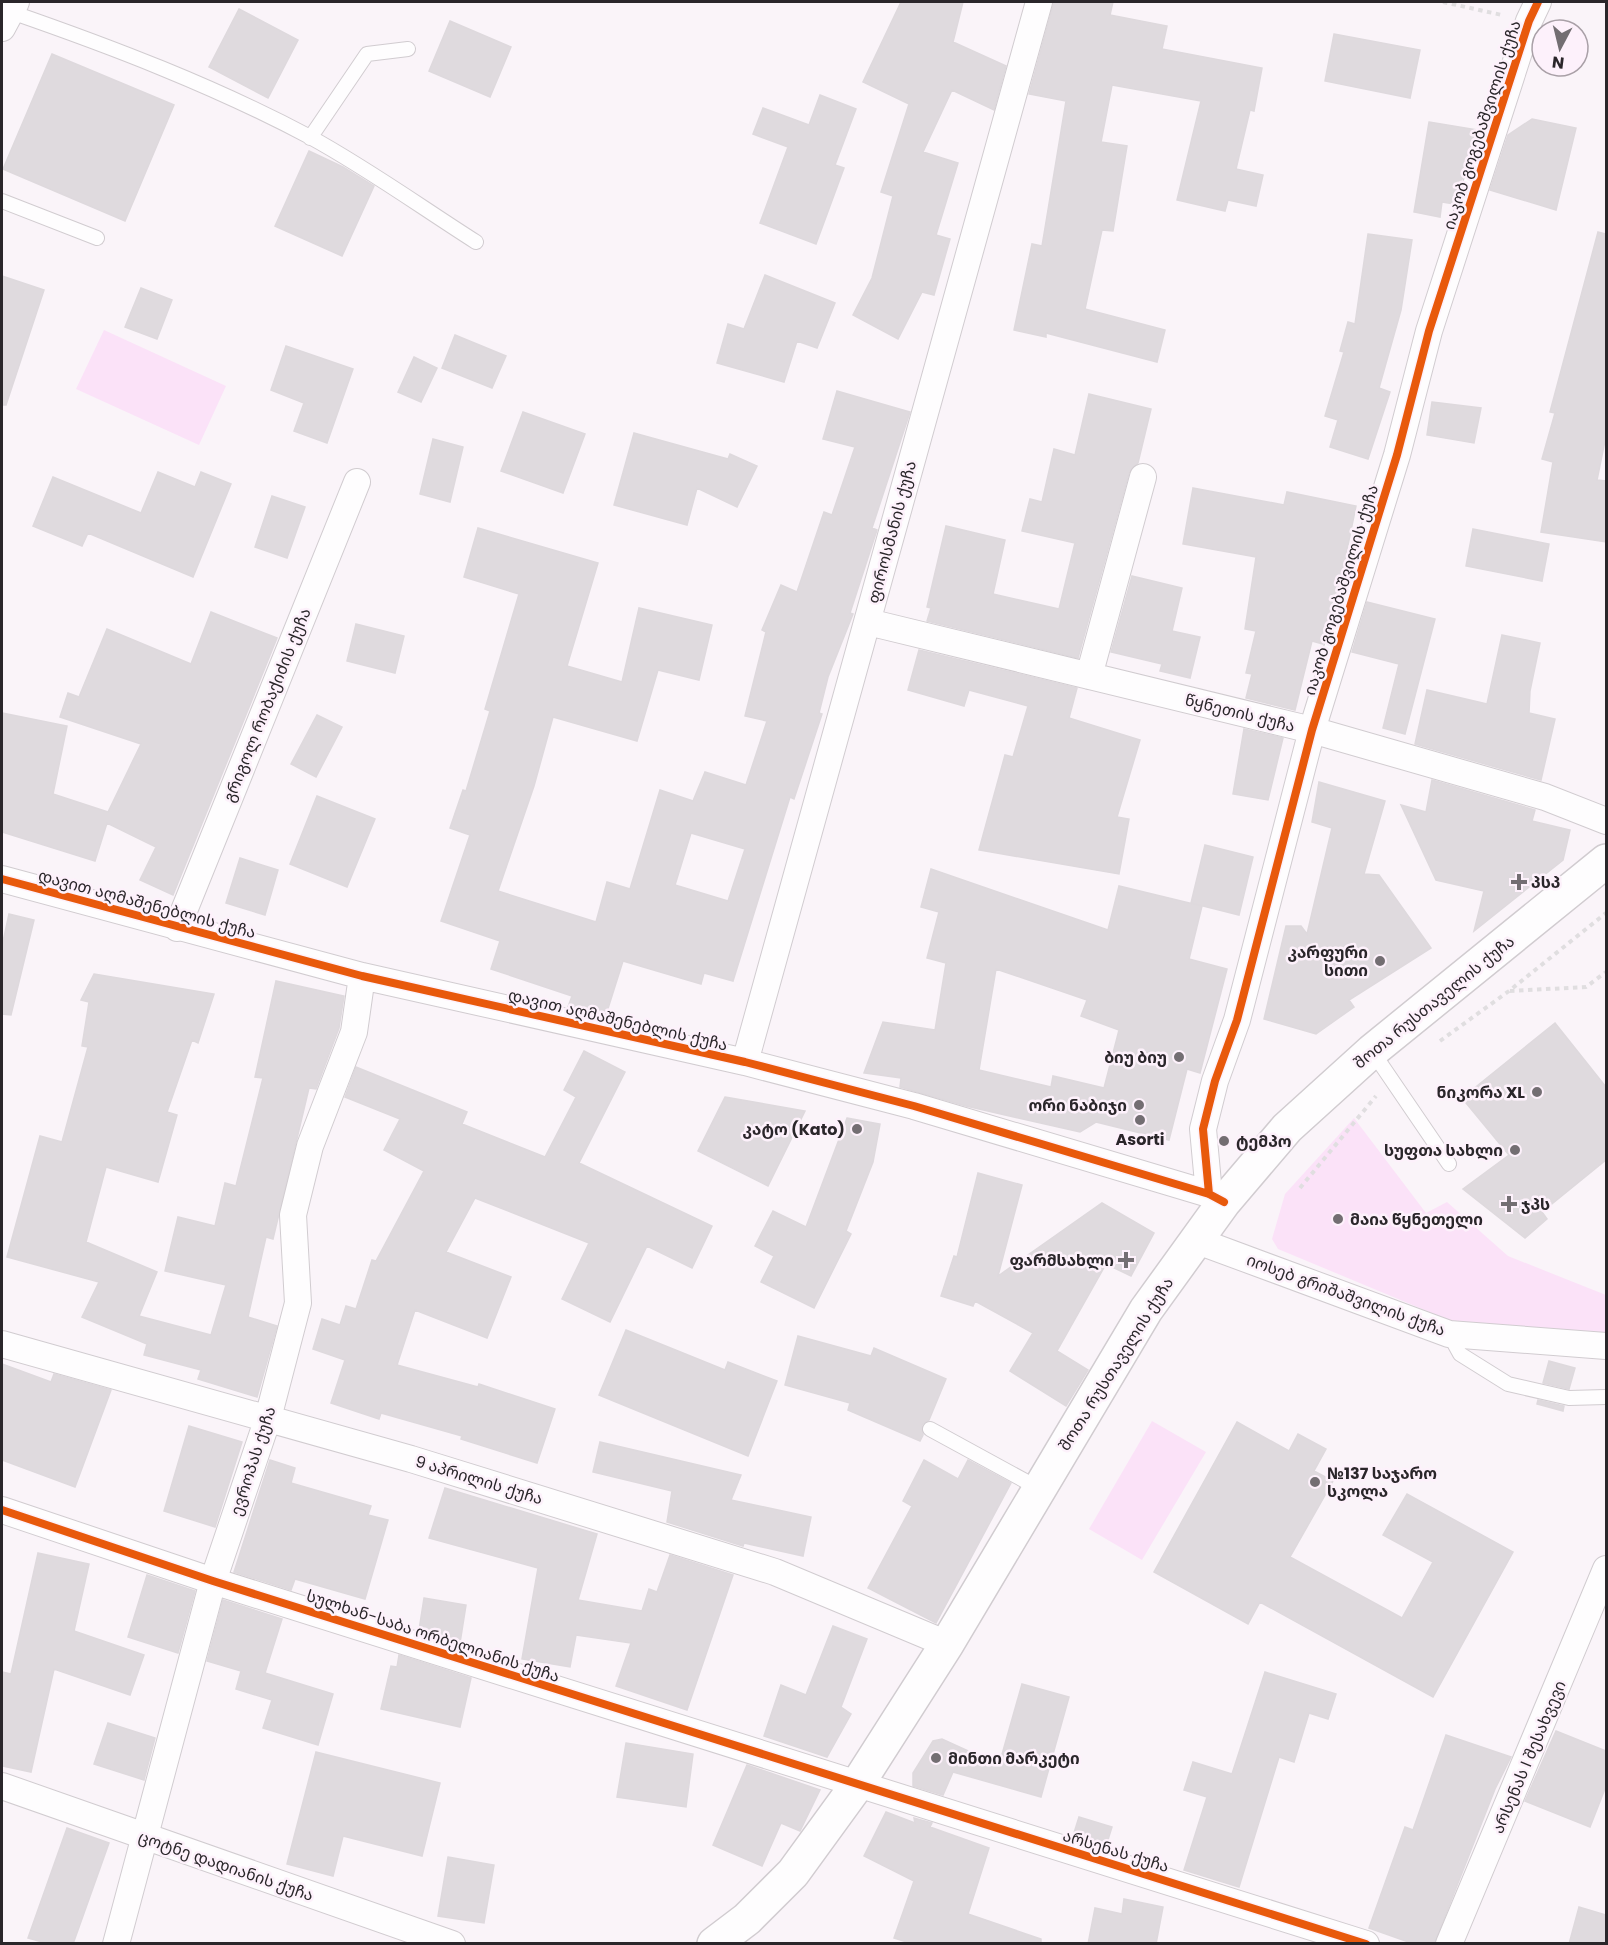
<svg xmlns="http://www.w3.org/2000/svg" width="1608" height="1945" viewBox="0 0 1608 1945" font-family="Poppins,'Noto Sans Georgian',sans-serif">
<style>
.green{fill:#fbe2f8}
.building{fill:#dfdade;stroke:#ded9dd;stroke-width:1.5;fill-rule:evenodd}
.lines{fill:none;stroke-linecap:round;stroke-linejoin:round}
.service-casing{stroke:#d1ccd0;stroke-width:16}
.minor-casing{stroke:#d1ccd0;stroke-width:28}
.secondary-casing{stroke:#d1ccd0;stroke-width:36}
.path{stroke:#e0dee0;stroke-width:4;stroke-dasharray:4.5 4.5;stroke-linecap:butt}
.service{stroke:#fefdfe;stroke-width:14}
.minor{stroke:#fefdfe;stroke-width:26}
.secondary{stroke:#fefdfe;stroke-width:33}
.cycleway-casing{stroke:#fdf1fb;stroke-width:11}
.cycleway{stroke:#e8590c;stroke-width:8}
.poi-dot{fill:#736e72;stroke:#fdf1fb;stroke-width:2}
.labels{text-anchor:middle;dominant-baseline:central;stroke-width:5;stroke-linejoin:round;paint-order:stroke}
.street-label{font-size:16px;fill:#2a262a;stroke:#fdf1fb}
.poi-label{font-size:16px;font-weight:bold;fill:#2a262a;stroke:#fdf1fb;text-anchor:end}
</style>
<rect width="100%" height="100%" fill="#faf4f9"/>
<!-- green -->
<path class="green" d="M104,330L226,386L199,445L76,389Z
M1354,1118L1426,1213L1447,1202L1508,1256L1606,1295V1339L1451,1321L1278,1249L1272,1239L1285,1194Z
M1152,1421L1206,1452L1142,1560L1089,1529Z"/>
<!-- building -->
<path class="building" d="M901,2H963L953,42L1006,66L994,110L952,90L923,152L958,163L936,235L950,239L934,295L922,292L898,339L853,315L872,278L893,196L881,192L909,104L863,82Z
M1054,2H1113L1110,15L1167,26L1162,49L1262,68L1254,111L1250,110L1236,169L1263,175L1256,206L1228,200L1225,211L1177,200L1201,101L1112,85L1101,142L1127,146L1113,231L1102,230L1085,309L1165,330L1157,362L1046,333V337L1014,330L1032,244L1042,246L1066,101L1029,94Z
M239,9L298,40L268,98L209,67Z
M450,21L511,47L490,97L429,71Z
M1334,34L1420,50L1410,98L1325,81Z
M52,54L174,105L125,221L3,169Z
M820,95L856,109L835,165L844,168L816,244L760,223L788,147L753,134L763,108L809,125Z
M1532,119L1576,128L1556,210L1490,190L1508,135Z
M1429,122L1478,130L1454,204L1442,202L1440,217L1414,212Z
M309,151L343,167L374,186L342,256L275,226Z
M1598,232L1606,234V436L1597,480L1606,481V542L1541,532L1553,462L1542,459L1555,413L1550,412Z
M1368,234L1412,240L1401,310L1379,388L1390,392L1368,459L1330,447L1338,420L1325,416L1344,352L1340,351L1348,322L1355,324Z
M765,275L835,303L817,348L797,341L784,382L717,363L728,324L744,329Z
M2,276L44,290L6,405H2Z
M141,288L172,300L157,339L125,327Z
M455,335L506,356L492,388L442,368Z
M286,346L353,369L327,443L294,431L304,403L271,390Z
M414,357L437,368L421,402L398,392Z
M837,391L910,412L872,528L877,530L850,613L853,614L828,677L819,713L822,714L794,799L790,797L733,981L704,973L701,984L623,961L606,1015L568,1007L572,996L491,969L500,941L441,921L470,835L450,828L463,790L466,791L490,711L485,709L519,594L464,577L478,528L598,563L567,666L622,682L639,608L712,625L699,680L658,670L637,741L553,717L534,786L498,891L596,922L607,882L630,889L660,790L693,801L705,772L746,785L767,721L745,716L766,632L762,630L781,585L797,592L824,512L832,515L855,447L823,439ZM691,833L745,849L728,901L675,885Z
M1089,394L1151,409L1138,463L1129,473L1078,658L927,621L931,608L927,607L946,526L1005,540L993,594L1059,609L1075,543L1022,531L1030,499L1042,502L1054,449L1075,455Z
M1432,402L1481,408L1474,443L1427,435Z
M523,412L585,434L563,493L501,471Z
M634,433L728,459L730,454L757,466L737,507L697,488L687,525L614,505Z
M433,439L463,447L450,502L420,494Z
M158,472L195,487L201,472L231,484L193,577L88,533L82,546L33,526L53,477L141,513Z
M1193,488L1284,505L1287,492L1356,506L1338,594L1323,644L1312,641L1295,710L1246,698L1252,674L1246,673L1256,631L1245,629L1256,557L1183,544Z
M272,496L305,507L287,558L255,547Z
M1473,529L1549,544L1542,581L1466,566Z
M1132,576L1182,588L1172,631L1200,637L1190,678L1160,671L1162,664L1111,652Z
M1367,602L1435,619L1405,734L1383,728L1399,664L1352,652Z
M211,612L277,638L173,895L140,880L156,847L107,823L95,861L2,832V713L67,726L53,794L108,812L141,744L60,717L68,693L79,697L107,629L191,664Z
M356,624L404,636L395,673L347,661Z
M1502,635L1540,643L1530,691L1529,713L1555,719L1541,780L1415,744L1427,690L1487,704Z
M919,650L1077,688L1069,718L1140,740L1117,817L1129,819L1119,874L979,850L1005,755L1013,757L1028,706L969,690L964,706L908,690Z
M317,715L342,727L316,777L291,764Z
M1244,729L1283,738L1268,800L1233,794Z
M1432,780L1535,810L1532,821L1570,830L1563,860L1474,931L1484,891L1436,880L1401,805L1426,812Z
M1319,782L1385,801L1364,874L1379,875L1431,948L1349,1000L1354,1007L1316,1034L1264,1019L1286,926H1301L1307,934L1332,828L1312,822Z
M317,796L375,819L347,887L290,864Z
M1205,845L1253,857L1239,915L1191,903Z
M240,858L278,870L265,915L226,903Z
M931,869L1108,930L1119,886L1202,906L1189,959L1227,969L1200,1073L1187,1069L1169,1140L1096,1122L1080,1132L966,1106L900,1087L901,1078L864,1073L883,1022L935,1030L946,963L927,958L939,912L921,907ZM996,969L1087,1000L1081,1016L1119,1030L1104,1088L1053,1076L1051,1087L979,1070Z
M9,914L34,920L11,1015L2,1014V946Z
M94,974L214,994L198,1043L192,1040L167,1112L177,1115L158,1182L106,1167L86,1242L157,1272L139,1316L211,1335L226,1285L165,1271L178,1217L215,1226L225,1183L236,1186L263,1078L255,1077L276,981L344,996L339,1028L316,1089L309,1088L273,1239L266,1237L248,1317L277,1326L257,1397L198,1379L201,1370L144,1355L147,1344L82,1317L99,1282L7,1257L40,1136L62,1142L88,1047L82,1046L89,1002L81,1000Z
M1555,1023L1606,1087V1160L1542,1212L1547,1219L1525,1238L1463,1189L1509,1155L1462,1098Z
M584,1051L625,1072L579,1163L712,1226L692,1268L647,1246L610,1322L562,1299L589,1243L475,1198L446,1252L511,1277L487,1338L415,1310L397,1365L478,1387L479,1384L555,1409L537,1463L461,1439L462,1436L381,1413L379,1419L331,1403L345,1360L313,1349L322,1319L340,1325L346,1306L356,1309L372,1260L376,1261L424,1171L384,1150L400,1119L345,1097L356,1067L467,1112L462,1124L545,1157L576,1097L564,1090Z
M725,1097L805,1111L768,1186L698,1151Z
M847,1118L880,1124L873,1162L846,1231L851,1234L814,1308L761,1282L774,1256L755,1246L773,1211L806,1227Z
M978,1173L1022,1185L998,1276L1102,1203L1154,1233L1131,1276L1106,1264L1057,1351L1088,1370L1066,1406L1010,1371L1033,1333L975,1301L973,1306L941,1296L954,1256L957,1257Z
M626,1330L725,1370L728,1362L777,1381L748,1456L599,1395Z
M798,1336L871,1356L874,1348L946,1379L929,1420L922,1425L923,1435L920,1441L848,1410L850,1403L785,1385Z
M1549,1361L1575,1368L1569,1389L1543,1383Z
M2,1364L51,1382L54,1374L111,1390L75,1487L2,1460Z
M1538,1400L1564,1406L1563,1411L1537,1404Z
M1237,1422L1289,1451L1298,1434L1326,1449L1314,1471L1333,1481L1290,1557L1402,1618L1433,1562L1383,1535L1407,1494L1513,1552L1433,1697L1260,1602L1248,1624L1154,1572Z
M189,1426L242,1442L215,1527L164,1511Z
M600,1442L741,1475L731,1500L811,1517L803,1556L744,1543L743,1546L667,1522L672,1491L593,1472Z
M270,1460L295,1468L291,1483L371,1506L368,1515L388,1520L365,1599L295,1579L291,1590L234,1572Z
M924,1460L958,1479L968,1460L1011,1483L936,1623L868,1588L912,1506L903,1501Z
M445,1488L597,1534L578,1600L642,1611L649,1589L657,1592L670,1555L733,1575L687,1710L616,1686L631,1643L576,1635L570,1667L522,1659L538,1568L429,1538Z
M38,1553L89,1564L74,1631L144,1655L130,1695L54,1669L31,1772L2,1766V1672L11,1674Z
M147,1575L195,1591L178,1653L128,1637Z
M424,1598L466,1605L460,1643L419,1630Z
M223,1600L282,1619L265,1673L333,1694L318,1745L263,1728L272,1700L236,1689L241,1671L207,1661Z
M833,1626L867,1639L841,1707L851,1714L827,1757L764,1736L781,1685L806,1695Z
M399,1655L471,1678L460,1727L381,1709L391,1666L397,1667Z
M1265,1672L1336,1694L1328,1719L1309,1713L1294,1762L1279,1757L1239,1887L1184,1870L1207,1797L1184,1790L1193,1762L1232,1774Z
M1022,1684L1069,1697L1041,1797L953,1772L943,1795L913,1786V1773L933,1741L942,1739L999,1765Z
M108,1723L155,1738L144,1780L94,1764Z
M1556,1731L1606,1751V1786L1590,1827L1525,1801Z
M1446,1735L1511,1757L1495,1789L1434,1944H1414L1369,1928L1405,1827L1413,1830Z
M626,1743L693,1754L686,1807L617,1797Z
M316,1752L440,1783L422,1856L343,1836L333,1876L287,1864Z
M747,1765L820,1790L800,1831L781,1823L762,1866L713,1845Z
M886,1812L915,1823L914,1818L932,1823L930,1827L989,1848L968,1914L1041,1939V1944H913L894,1938L914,1881L864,1856Z
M1079,1817L1112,1827L1106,1846L1073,1836Z
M67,1828L109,1843L73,1944H49L28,1938Z
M448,1857L494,1865L484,1923L438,1916Z
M1124,1899L1163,1907L1156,1944H1088L1095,1908L1122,1914Z
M1579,1907L1606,1915V1944H1569Z"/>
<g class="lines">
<defs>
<path id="service" d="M11,12C112,47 214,86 310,137C367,168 421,207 476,242
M310,138L367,54L408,49
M2,201L97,238
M1372,1051L1449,1164
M1449,1334L1460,1354L1508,1384L1569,1398L1606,1397
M930,1429L1040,1489"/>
<path id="minor" d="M2,28L16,2
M868,622L1312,730L1545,797L1606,821
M1089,676L1143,477
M2,879L362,976L745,1062L914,1106L1209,1194L1224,1202
M177,928L357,482
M745,1062L1039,2
M1209,1194L1203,1129L1215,1081L1237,1020L1312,730L1397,455L1429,331L1529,21L1538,2
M1195,1240L1449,1334L1606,1346
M2,1344L411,1459L775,1572L947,1644
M2,1510L213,1581L1366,1944
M2,1786L452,1944
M116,1944L213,1581L268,1418L298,1303L293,1215L310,1146L354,1032L362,976
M1449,1944L1606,1569"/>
<path id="secondary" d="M714,1944L747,1919L793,1873L857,1785L947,1644L1146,1310L1224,1202L1287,1128L1372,1051L1606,861"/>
</defs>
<!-- service casing -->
<use href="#service" class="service-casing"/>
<!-- minor casing -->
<use href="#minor" class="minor-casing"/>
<!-- secondary casing -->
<use href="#secondary" class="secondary-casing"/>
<!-- path -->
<path class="path" d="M1443,2L1502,15
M1510,991L1586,987L1606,972
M1440,1041L1509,991L1606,913
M1300,1188L1376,1096"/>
<!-- service -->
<use href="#service" class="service"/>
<!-- minor -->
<use href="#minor" class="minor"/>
<!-- secondary -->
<use href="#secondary" class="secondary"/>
<defs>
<path id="cycleway" d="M2,879L362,976L745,1062L914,1106L1209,1194L1224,1202
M1209,1194L1203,1129L1215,1081L1237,1020L1312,730L1397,455L1429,331L1529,21L1538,2
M2,1510L213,1581L1366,1944"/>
</defs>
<!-- cycleway casing -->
<use href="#cycleway" class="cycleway-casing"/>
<!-- cycleway -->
<use href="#cycleway" class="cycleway"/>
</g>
<!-- markers -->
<g class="poi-dot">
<path d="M1516 873h6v6h6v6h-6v6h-6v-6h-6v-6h6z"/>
<circle cx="1380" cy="961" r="6"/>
<circle cx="1179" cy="1057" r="6"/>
<circle cx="1537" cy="1092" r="6"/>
<circle cx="1139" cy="1105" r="6"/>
<circle cx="1140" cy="1120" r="6"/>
<circle cx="857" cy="1129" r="6"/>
<circle cx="1224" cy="1141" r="6"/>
<circle cx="1515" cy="1150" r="6"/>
<path d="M1506 1195h6v6h6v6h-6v6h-6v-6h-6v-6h6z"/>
<circle cx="1338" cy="1219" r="6"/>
<path d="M1123 1251h6v6h6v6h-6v6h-6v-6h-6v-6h6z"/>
<circle cx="1315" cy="1482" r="6"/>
<circle cx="936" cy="1758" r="6"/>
</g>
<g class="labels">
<!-- street labels -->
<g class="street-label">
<text transform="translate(1482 125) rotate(-72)">იაკობ გოგებაშვილის ქუჩა</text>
<text transform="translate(892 532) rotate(-75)">ფიროსმანის ქუჩა</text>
<text transform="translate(1341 590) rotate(-73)">იაკობ გოგებაშვილის ქუჩა</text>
<text transform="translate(267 705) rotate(-68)">გრიგოლ რობაქიძის ქუჩა</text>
<text transform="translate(1240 713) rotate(14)">წყნეთის ქუჩა</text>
<text transform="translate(147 904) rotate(15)">დავით აღმაშენებლის ქუჩა</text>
<text transform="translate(1434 1002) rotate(-39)">შოთა რუსთაველის ქუჩა</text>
<text transform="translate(618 1020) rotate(13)">დავით აღმაშენებლის ქუჩა</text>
<text transform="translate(1346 1295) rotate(20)">იოსებ გრიშაშვილის ქუჩა</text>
<text transform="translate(1116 1364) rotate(-58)">შოთა რუსთაველის ქუჩა</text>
<text transform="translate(253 1461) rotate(-72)">ევროპას ქუჩა</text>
<text transform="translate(479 1480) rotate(17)">9 აპრილის ქუჩა</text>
<text transform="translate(433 1636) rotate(18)">სულხან-საბა ორბელიანის ქუჩა</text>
<text transform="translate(1529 1757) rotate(-67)">არსენას I შესახვევი</text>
<text transform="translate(1116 1851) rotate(17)">არსენას ქუჩა</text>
<text transform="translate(226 1866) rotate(19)">ცოტნე დადიანის ქუჩა</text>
</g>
<!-- poi labels -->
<g class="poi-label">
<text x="1531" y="882" text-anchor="start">პსპ</text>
<text x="1368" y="952">კარფური<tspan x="1368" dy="18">სითი</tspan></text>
<text x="1167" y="1057">ბიუ ბიუ</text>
<text x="1525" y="1092">ნიკორა XL</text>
<text x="1127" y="1105">ორი ნაბიჯი</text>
<text x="845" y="1129">კატო (Kato)</text>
<text x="1140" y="1139" text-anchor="middle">Asorti</text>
<text x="1236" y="1141" text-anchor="start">ტემპო</text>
<text x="1503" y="1150">სუფთა სახლი</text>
<text x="1521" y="1204" text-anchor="start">ჯპს</text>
<text x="1350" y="1219" text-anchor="start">მაია წყნეთელი</text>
<text x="1114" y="1260">ფარმსახლი</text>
<text x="1327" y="1473" text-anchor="start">№137 საჯარო<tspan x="1327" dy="18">სკოლა</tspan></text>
<text x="948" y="1758" text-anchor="start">მინთი მარკეტი</text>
</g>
</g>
<!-- border -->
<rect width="1608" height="1945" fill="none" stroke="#2a262a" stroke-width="6"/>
<!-- north arrow -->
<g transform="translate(1560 48) rotate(187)"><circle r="28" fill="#fdf1fb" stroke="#a9a0a7" stroke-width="1.5"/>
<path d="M0-4.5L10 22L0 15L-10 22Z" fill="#736e72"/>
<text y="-9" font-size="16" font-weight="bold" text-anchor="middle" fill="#2a262a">N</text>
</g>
</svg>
